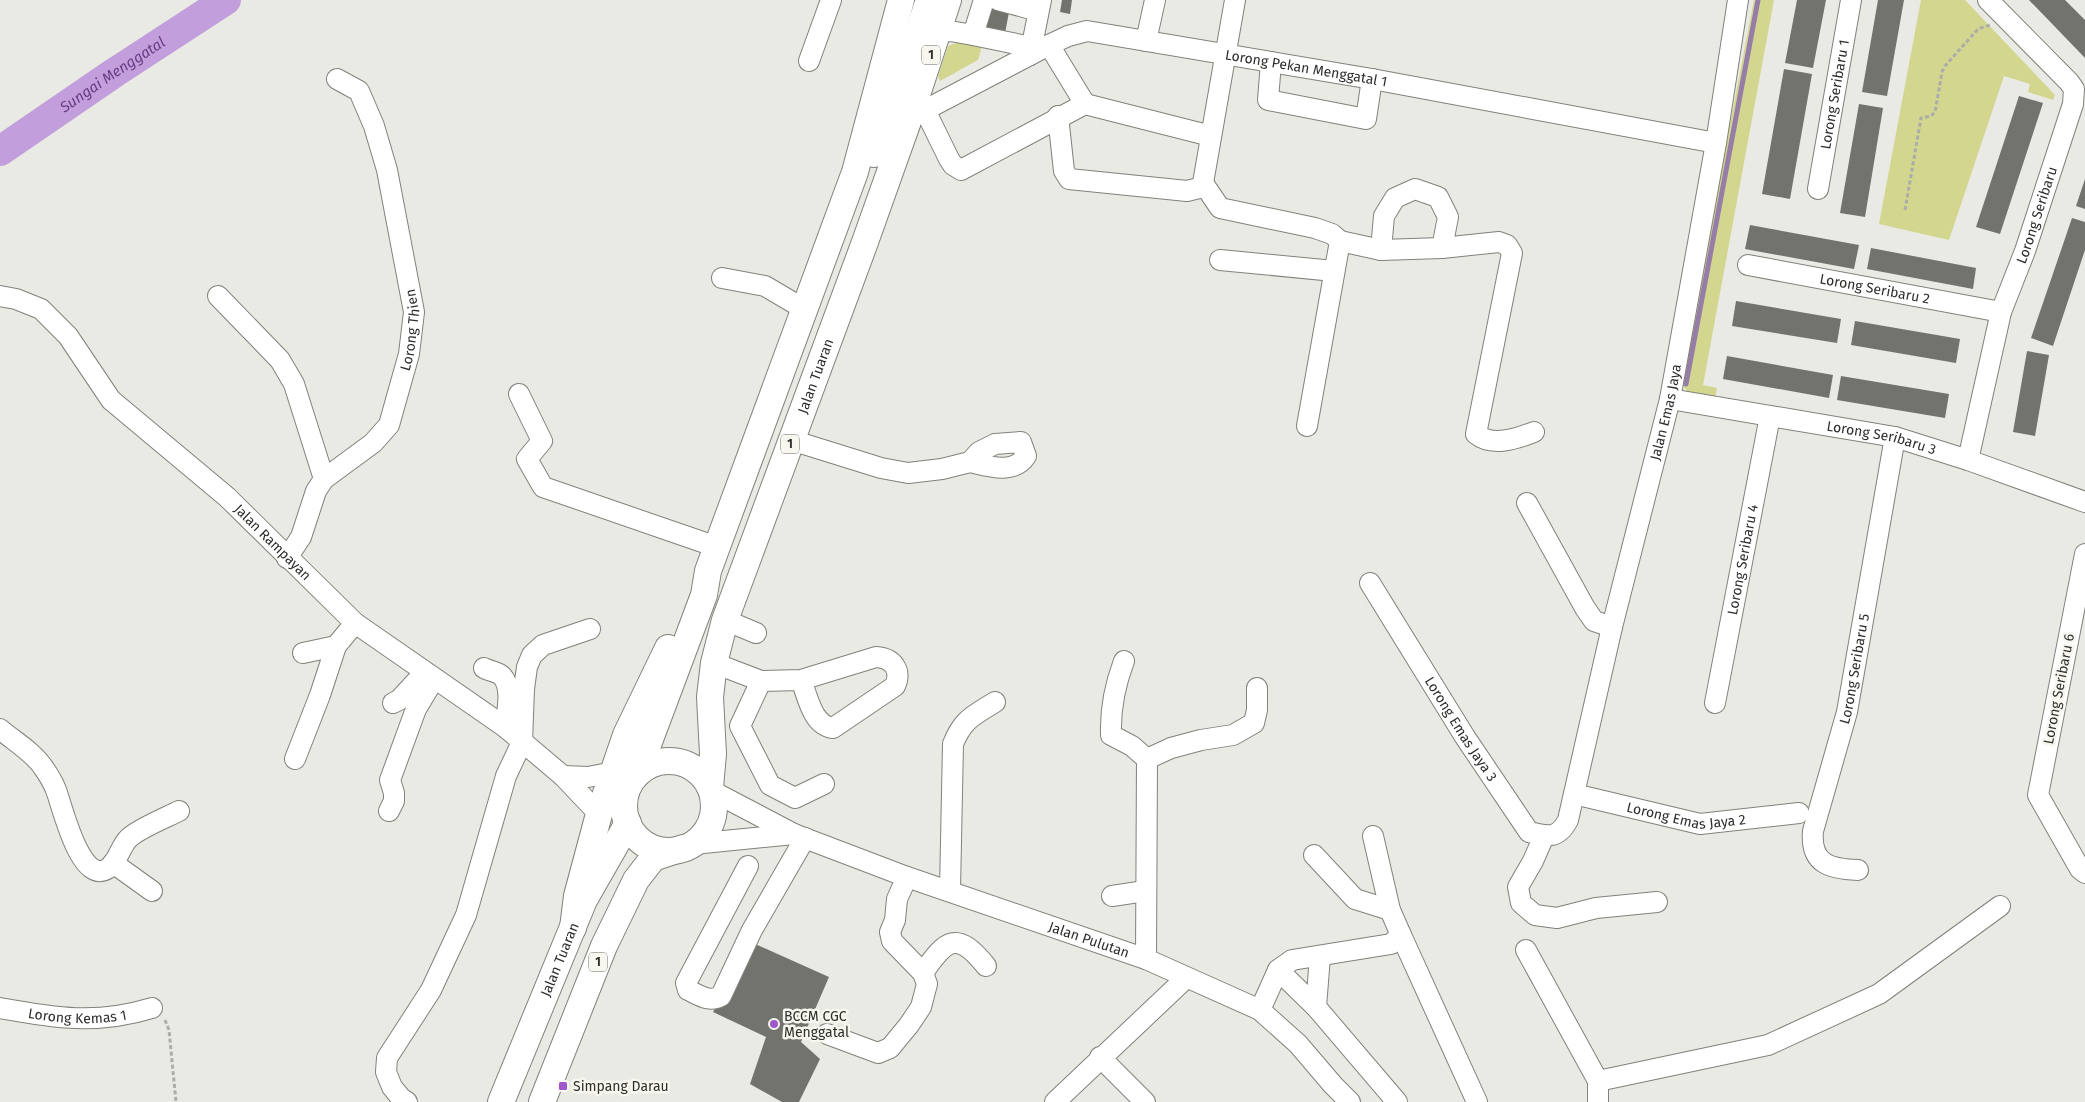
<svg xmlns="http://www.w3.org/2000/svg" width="2085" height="1102" viewBox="0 0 2085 1102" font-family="'Fira Sans',sans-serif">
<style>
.green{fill:#d3d68f}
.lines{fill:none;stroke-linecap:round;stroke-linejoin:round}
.stream{stroke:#967da7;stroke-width:5}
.river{stroke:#c29fdc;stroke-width:30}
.building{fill:#72736d}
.minor-casing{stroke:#81827b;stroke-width:22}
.major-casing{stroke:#81827b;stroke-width:28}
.path{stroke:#acada8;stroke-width:3;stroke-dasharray:4 2.5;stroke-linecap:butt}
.minor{stroke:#fff;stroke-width:20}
.major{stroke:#fff;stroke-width:26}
.poi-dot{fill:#9e58cc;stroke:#f7f7f0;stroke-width:2}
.labels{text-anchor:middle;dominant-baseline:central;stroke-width:5;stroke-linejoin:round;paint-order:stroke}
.shield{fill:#f7f7f0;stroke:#6a6a67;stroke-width:1}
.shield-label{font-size:12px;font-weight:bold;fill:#2e2e2c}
.street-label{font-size:14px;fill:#2e2e2c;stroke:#f7f7f0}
.poi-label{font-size:14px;fill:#2e2e2c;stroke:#f7f7f0;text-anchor:start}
.water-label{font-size:15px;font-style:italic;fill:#683c85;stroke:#f7f7f0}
</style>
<rect width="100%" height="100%" fill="#e9eae3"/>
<!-- green -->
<path class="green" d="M1754,0H1774L1703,385L1717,388L1715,398L1690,395L1680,382Z
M1921,0H1965L2055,95L2053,100L2028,92L2030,84L2004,76L1949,240L1879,224Z
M959,42L982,46L978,60L940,81L938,76L948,46Z"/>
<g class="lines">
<!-- stream -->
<path class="stream" d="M1686,384L1758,0"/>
<!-- river -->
<path class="river" id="s1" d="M0,151L114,73L226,0"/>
</g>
<!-- building -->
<path class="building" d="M1062,0H1072L1070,14L1060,12Z
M1797,0H1826L1813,68L1785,63Z
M1878,0H1904L1887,96L1862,92Z
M2029,0H2065L2085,20V58Z
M986,8L1009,12L1004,39L981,35Z
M1784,69L1812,74L1790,199L1762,194Z
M2019,96L2043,103L2000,234L1976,227Z
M1859,104L1883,108L1865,217L1840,213Z
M2085,179V209L2076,206Z
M2072,218L2085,222V250L2053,346L2031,338Z
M1750,225L1859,245L1854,269L1745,249Z
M1871,248L1976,268L1973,289L1867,269Z
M1736,301L1841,319L1837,343L1732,326Z
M1855,321L1960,339L1956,363L1851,345Z
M2027,351L2049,355L2035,436L2013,432Z
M1727,356L1833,375L1829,398L1723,379Z
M1841,376L1949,394L1945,418L1837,400Z
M753,943L829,977L801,1042L820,1059L799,1102H782L750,1084L766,1037L713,1012Z"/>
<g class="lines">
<defs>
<g id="minor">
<path d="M998,0L1038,11"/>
<path d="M938,33L950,31L973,35L984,0"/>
<path d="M973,35L1031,47"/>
<path d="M1146,41L1155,0"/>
<path d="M1049,45L1085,104"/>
<path d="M1030,55L1041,0"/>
<path d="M809,61L831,0"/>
<path d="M1271,62L1268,100L1366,119L1372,79"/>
<path id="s2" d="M912,110H925L1049,45L1068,36L1087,31L1372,79L1716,143"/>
<path d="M925,110L949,159L953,165L961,170L1085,104L1211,136"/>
<path d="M1058,116L1064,171L1069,179L1187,191L1199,188L1203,183L1235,0"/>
<path d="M1203,183L1220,208L1315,228L1332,234L1340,241L1307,426"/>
<path id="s3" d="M1818,189L1851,0"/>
<path d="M1340,241L1381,250L1442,248L1499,242L1507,245L1512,253L1476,434C1492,447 1516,439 1534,432"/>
<path d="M1381,250L1384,216L1395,198L1415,189L1438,197L1448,217L1442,248"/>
<path d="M1220,260L1334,271"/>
<path id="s4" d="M1748,265L2001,312"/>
<path d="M722,278L765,286L804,309"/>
<path id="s5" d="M0,296L16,299L41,309L68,336L111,400L227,497L355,623L505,727L563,776L599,814"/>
<path d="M218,296L280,360L294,384L324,479"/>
<path d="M519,394L542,441L527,459L543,487L717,547"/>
<path id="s6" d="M1670,399L1895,437L1968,460L2085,502"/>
<path d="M791,440L881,468L908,473L942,469L970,462L979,452L995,444L1021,442L1026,456C1014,475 988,466 970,462"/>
<path id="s7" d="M1968,460L2001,312L2025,251L2073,104L2074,89L2069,82L1988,0"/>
<path d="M1527,503L1585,608L1594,621L1612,627"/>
<path d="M2085,554L2038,795L2080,869L2085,873"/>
<path id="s8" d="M287,558L301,537L316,491L324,479L373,443L389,425L409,354L414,312L387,170L374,126L359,91L337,79"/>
<path id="s9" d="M1370,583L1465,737L1529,832C1548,837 1558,839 1568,820L1612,627L1670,399L1716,143L1738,0"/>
<path d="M725,620L756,633"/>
<path d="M303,653L336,646"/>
<path d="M1124,661C1115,685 1110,709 1111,735L1132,746L1147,759L1146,959"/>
<path d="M714,663L761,681L801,680L876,657C893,658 902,670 895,686L833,728C812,725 808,697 801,680"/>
<path d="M484,668C489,671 498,672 502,676C513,688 507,712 505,727"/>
<path d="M761,681L740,726L770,785L795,798L824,784"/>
<path d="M393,703L399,700L425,672"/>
<path id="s10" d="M1715,703L1770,416"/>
<path d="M0,729C14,741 33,752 43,767C48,774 53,782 56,790C62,805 80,885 107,869C118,863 120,846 129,838C138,829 167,817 179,811"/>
<path d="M295,759L320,695L336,646L355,623"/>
<path d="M1147,759L1171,748L1201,740L1233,735L1254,723L1257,710V688"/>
<path d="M563,776L588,777L614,772"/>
<path id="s11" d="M712,791L794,834L907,877L1146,959L1260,1010L1298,1044L1333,1085L1350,1102"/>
<path id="s12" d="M1574,794L1700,824L1799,813"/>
<path d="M389,811L394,801V793L390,780L416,709L434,679"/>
<path d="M1544,836L1533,861L1518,887L1521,903L1535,915L1557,918L1596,908L1657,902"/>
<path d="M693,844L794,834"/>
<path d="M1314,855L1355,899L1390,910"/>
<path d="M113,863L152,891"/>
<path d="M748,866L686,983L688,990C699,995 709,1003 721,996L752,930L805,838"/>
<path id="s13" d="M1858,870C1830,869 1810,864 1813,831L1847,712L1895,437"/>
<path d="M950,890L953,744C963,719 973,716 995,702"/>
<path d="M1112,896L1145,891"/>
<path d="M1401,935L1477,1102"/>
<path d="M1526,950L1598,1081V1102"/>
<path d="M1320,956L1316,1007L1397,1102"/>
<path d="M1278,970L1316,1007"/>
<path d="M923,973C946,939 957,930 986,966"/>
<path id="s14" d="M0,1008C56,1018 96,1025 152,1008"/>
<path d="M1260,1010L1278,970L1292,960L1391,944L1401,935L1390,910L1373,836"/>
<path d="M827,1034L878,1053L890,1048L909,1025L921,1007L927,984L923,973L892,941L890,932L895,920L897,899L907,877"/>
<path d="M1100,1057L1145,1102"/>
<path d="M1598,1081L1768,1045L1879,994L2000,906"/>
<path d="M407,1102L401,1098L392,1087L386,1072L387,1058L431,990L466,915L506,776L522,742L524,689L527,667L532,655L543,645L590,629"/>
<path d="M1055,1102L1186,978"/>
</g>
<g id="major">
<path d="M874,154L876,152L900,87L929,0"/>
<circle cx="669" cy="806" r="45"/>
<path d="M637,774L704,595L708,571L855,172L901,0"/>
<path id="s15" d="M710,787L713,754L710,697L714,663L725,620L865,242L912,110L948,0"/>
<path d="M573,928L577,896L599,814L626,735L668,648"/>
<path id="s16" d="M501,1102L584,900L628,823"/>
<path d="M542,1102L604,946L636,880L653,858L683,848"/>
</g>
</defs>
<!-- minor casing -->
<use href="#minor" class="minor-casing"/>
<!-- major casing -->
<use href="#major" class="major-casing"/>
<!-- path -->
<path class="path" d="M1905,210L1921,118L1931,116L1935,112L1942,72L1945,66L1978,29L1990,25
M165,1020L169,1030L176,1102"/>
<!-- minor -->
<use href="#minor" class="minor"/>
<!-- major -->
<use href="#major" class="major"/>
</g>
<!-- markers -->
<g class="poi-dot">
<circle cx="774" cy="1024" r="5"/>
<rect x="558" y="1081" width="10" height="10" rx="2.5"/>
</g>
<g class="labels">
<!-- shield labels -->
<g class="shield">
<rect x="922" y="45.5" width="18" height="19" rx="4"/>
<rect x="781" y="434.5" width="18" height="19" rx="4"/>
<rect x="589" y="952.5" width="18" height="19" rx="4"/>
</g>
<g class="shield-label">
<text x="931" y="55">1</text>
<text x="790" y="444">1</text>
<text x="598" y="962">1</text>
</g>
<!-- street labels -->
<g class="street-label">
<text stroke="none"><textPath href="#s2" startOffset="416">Lorong Pekan Menggatal 1</textPath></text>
<text stroke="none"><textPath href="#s3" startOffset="96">Lorong Seribaru 1</textPath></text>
<text stroke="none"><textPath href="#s7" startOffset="255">Lorong Seribaru</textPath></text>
<text stroke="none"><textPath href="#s4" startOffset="129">Lorong Seribaru 2</textPath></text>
<text stroke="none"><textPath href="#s8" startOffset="271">Lorong Thien</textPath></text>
<text stroke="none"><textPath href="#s15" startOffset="429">Jalan Tuaran</textPath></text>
<text stroke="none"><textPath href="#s9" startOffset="761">Jalan Emas Jaya</textPath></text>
<text stroke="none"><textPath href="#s6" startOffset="215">Lorong Seribaru 3</textPath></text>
<text stroke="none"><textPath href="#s5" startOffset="374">Jalan Rampayan</textPath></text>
<text stroke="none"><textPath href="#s10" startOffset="146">Lorong Seribaru 4</textPath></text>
<text stroke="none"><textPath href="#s13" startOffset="238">Lorong Seribaru 5</textPath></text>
<text transform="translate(2059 689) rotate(-79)">Lorong Seribaru 6</text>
<text stroke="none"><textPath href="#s9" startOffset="172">Lorong Emas Jaya 3</textPath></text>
<text stroke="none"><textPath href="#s12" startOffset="115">Lorong Emas Jaya 2</textPath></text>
<text stroke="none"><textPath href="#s11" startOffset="406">Jalan Pulutan</textPath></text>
<text stroke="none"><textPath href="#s16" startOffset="154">Jalan Tuaran</textPath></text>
<text stroke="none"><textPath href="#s14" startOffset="78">Lorong Kemas 1</textPath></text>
</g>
<!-- poi labels -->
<g class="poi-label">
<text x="784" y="1016">BCCM CGC<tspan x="784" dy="16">Menggatal</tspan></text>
<text x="573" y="1086">Simpang Darau</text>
</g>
<!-- water labels -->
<g class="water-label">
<text stroke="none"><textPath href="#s1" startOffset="136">Sungai Menggatal</textPath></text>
</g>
</g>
</svg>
